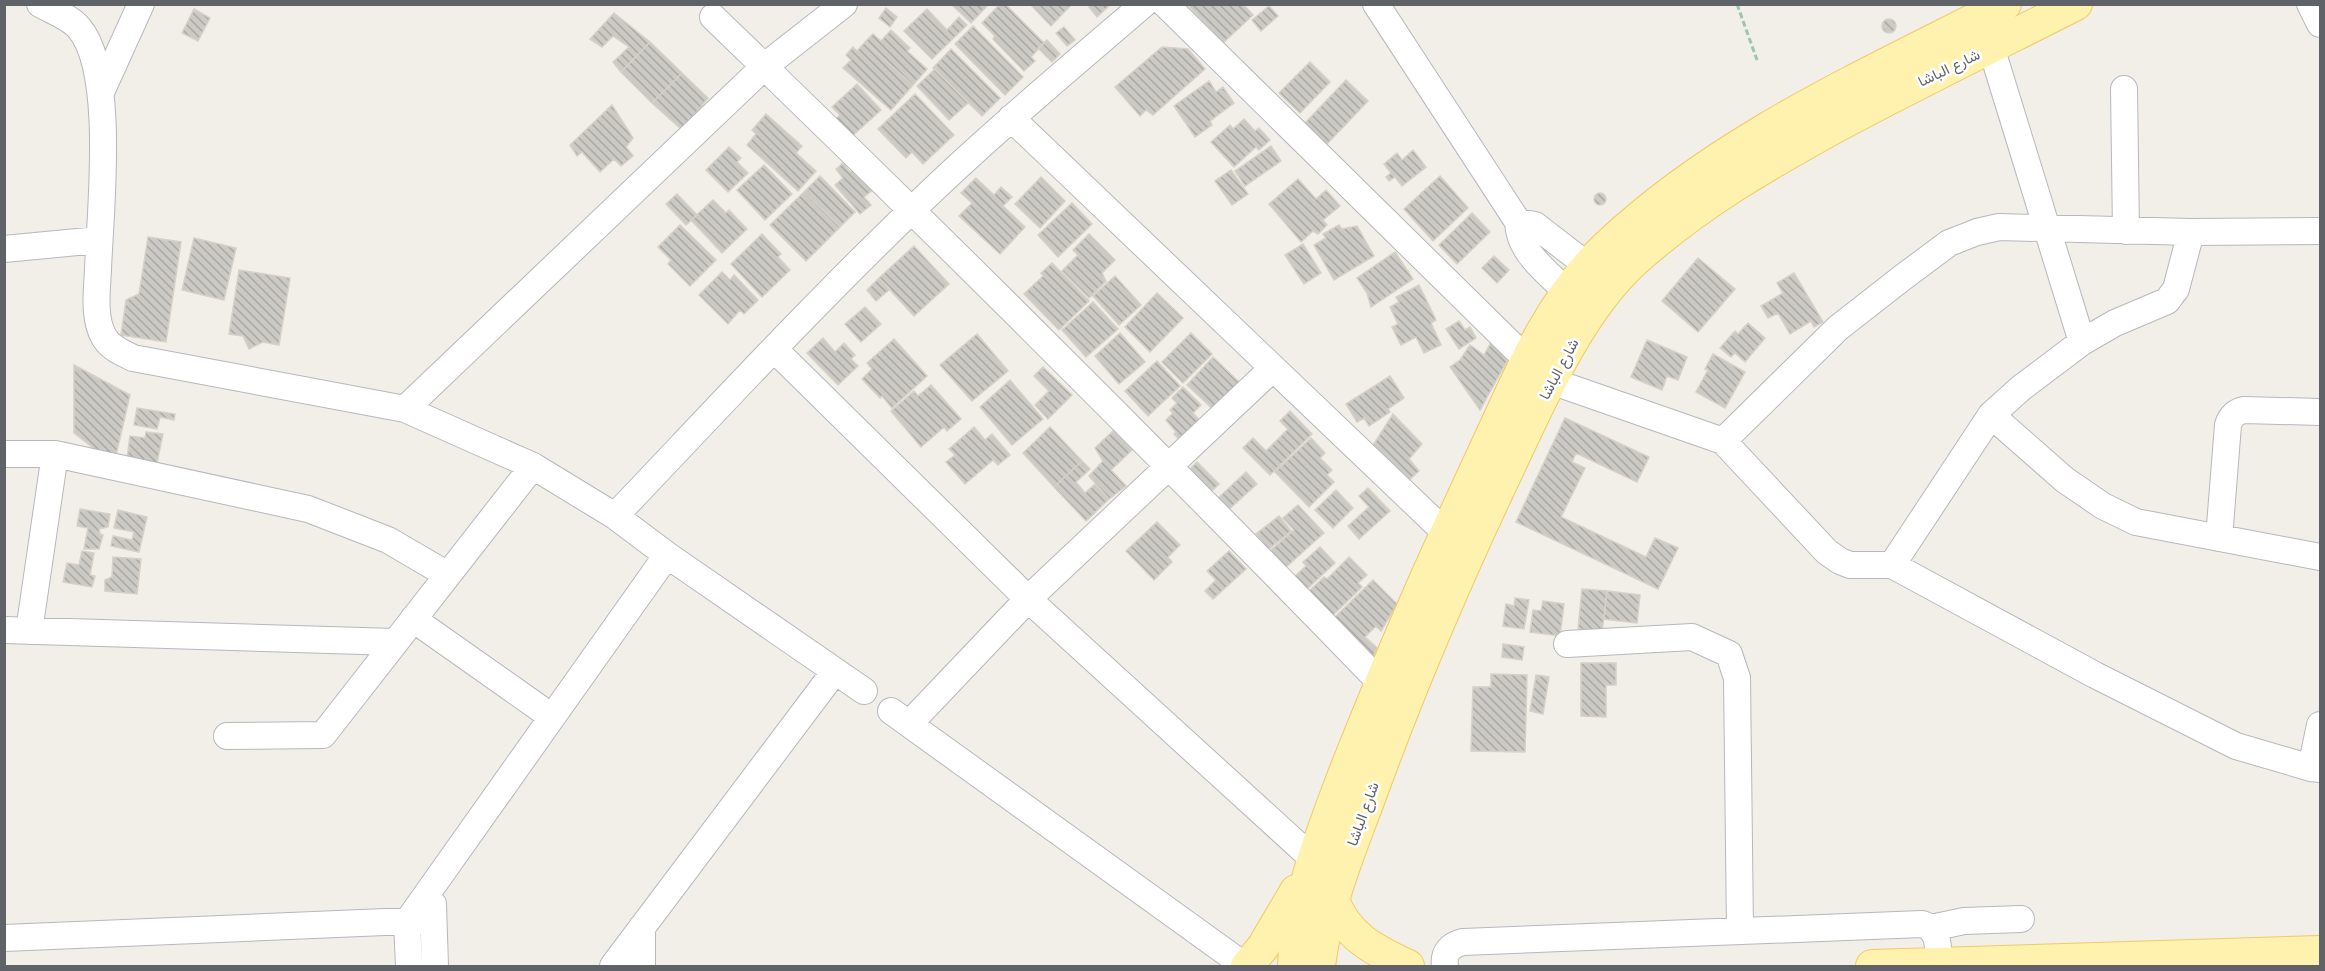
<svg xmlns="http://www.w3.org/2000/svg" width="2325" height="971" viewBox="0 0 2325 971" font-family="Roboto,Vazirmatn,sans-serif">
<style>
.building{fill:url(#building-back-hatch);stroke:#d6d1c6;stroke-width:1.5}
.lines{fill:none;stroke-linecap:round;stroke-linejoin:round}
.minor-casing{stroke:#b5b8bc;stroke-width:28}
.major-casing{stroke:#f2c960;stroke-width:34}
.path{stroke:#9cc7a9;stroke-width:3;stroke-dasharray:6 3;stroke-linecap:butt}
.minor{stroke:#fff;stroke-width:26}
.major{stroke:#fff2af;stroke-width:32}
.labels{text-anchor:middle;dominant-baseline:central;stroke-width:5;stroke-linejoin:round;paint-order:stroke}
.street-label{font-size:15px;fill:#5f6368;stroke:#fff}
</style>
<defs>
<pattern id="building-back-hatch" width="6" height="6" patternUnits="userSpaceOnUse" patternTransform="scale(1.5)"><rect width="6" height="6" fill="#cccac5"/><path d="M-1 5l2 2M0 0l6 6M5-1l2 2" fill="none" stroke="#a9a8a4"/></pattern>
</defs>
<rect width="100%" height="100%" fill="#f1efe8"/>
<!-- building -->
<path class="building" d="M951,4H987L988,5L971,23Z
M1000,4H1005L1044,43L1031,57L1035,61L1024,71L993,39L995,36L982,23Z
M1030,4H1072L1051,26Z
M1093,4H1111L1097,17L1089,7Z
M1187,4H1243L1253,15L1223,43Z
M1269,6L1278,16L1261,31L1252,20Z
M886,8L897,17L890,27L879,18Z
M194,9L210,18L198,41L182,33Z
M927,9L947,30L959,17L967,25L932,59L904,31Z
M614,13L650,42L621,72L613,62L629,47L613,36L602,47L590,39Z
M1882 26a7 7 0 1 1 14 0a7 7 0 1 1-14 0Z
M973,26L1023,77L1005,95L955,44Z
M1064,27L1075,40L1067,46L1056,33Z
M891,30L910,48L907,51L927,69L913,85L865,42L873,34L881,41Z
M1047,40L1060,54L1052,62L1038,48Z
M650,42L682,73L652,103L621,72Z
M865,42L913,85L891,110L843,68L851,60L846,55L853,47L857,51Z
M1162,47L1188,49L1205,69L1153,115L1146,110L1140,116L1115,87Z
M951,49L1000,98L982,116L933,68Z
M1310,62L1330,82L1300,113L1279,93Z
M935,69L968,103L949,120L917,86Z
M682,73L708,98L682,130L652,103Z
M1346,80L1368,101L1326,145L1304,124Z
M1209,81L1216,92L1223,87L1234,103L1210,121L1212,125L1195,137L1174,106Z
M857,84L881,110L849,139L833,121L840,115L832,107Z
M915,94L954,135L923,164L912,152L906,158L878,129Z
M612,105L633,138L626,147L633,156L621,166L614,159L600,172L582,152L577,156L570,145Z
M766,114L802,146L796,153L816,171L798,191L747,145L756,134L752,130Z
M1244,119L1255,131L1259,128L1270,140L1259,150L1256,147L1234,167L1211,142L1230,125L1233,129Z
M1271,146L1281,161L1245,186L1235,171Z
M729,147L741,158L737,162L748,173L728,192L706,170Z
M1413,150L1426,167L1402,186L1395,177L1389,181L1386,177L1391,173L1384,164L1397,153L1402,160Z
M843,163L850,172L856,168L874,189L864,197L871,205L860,214L835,185L843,178L836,169Z
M764,165L792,194L765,220L737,190Z
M1231,170L1248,194L1232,205L1215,181Z
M820,176L855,212L840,227L804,192Z
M1440,176L1468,208L1433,241L1404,209Z
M1041,177L1065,201L1040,228L1015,204Z
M976,178L994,195L1001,187L1012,197L1003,206L1025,227L1000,254L959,216L972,203L961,193Z
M1298,179L1316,199L1326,190L1340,206L1323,220L1327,225L1318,234L1313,231L1301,242L1269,204Z
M804,192L840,227L806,261L770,225Z
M1594 199a6 6 0 1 1 12 0a6 6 0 1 1-12 0Z
M677,194L697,215L686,225L666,204Z
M713,200L726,213L729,210L747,229L722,253L691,220Z
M1072,203L1092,224L1058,257L1038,235Z
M1472,213L1490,232L1457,264L1439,245Z
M680,225L716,260L690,286L668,264L671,260L658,247Z
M1339,225L1342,229L1357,226L1374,256L1334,280L1314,245L1326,238L1323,234Z
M762,234L781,254L778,257L790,270L762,297L731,264Z
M1089,234L1115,260L1102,273L1106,281L1089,298L1062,271L1078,255L1073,250Z
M148,237L181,242L166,342L121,335L126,300L139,294Z
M194,238L236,248L224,300L182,290Z
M1303,244L1321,273L1304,284L1285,255Z
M914,246L949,284L914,316L879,278Z
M1395,252L1413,279L1371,307L1367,293L1357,278Z
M1494,256L1509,270L1497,283L1482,268Z
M1698,258L1735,289L1698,332L1662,301Z
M1052,263L1089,301L1059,330L1024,294L1043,276L1041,273Z
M239,270L290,278L279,345L263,342L249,349L243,336L229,334Z
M722,272L730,280L734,275L758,300L744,314L740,310L728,324L699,295Z
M1794,273L1823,322L1814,327L1811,321L1790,334L1778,313L1768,318L1761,306L1783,293L1777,283Z
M1115,276L1141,305L1119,325L1093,296Z
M879,278L890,289L876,301L867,290Z
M1419,285L1436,320L1431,323L1441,345L1424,353L1416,337L1401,345L1392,327L1398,324L1390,307L1399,302L1396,297Z
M1157,293L1183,318L1150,352L1125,327Z
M1093,302L1118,329L1086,357L1062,330Z
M865,307L881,324L861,342L845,324Z
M1459,321L1465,330L1470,327L1476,338L1459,349L1446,329Z
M1748,323L1765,338L1745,362L1735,353L1731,357L1720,348L1735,331L1738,334Z
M1120,333L1145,362L1119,384L1095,356Z
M1191,333L1212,354L1183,383L1162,362Z
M977,334L1008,371L972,401L940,365Z
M823,338L835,352L844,343L855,355L851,359L858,366L838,385L807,353Z
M894,339L927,376L892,408L882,396L880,398L862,379L872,369L867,363Z
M1493,339L1507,361L1480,410L1450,367L1460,360L1470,345L1484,355Z
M1647,340L1687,357L1678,380L1667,376L1662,390L1631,377Z
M1713,354L1745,372L1725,408L1696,392L1708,370L1705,369Z
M1213,357L1241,384L1215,411L1187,385Z
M1157,361L1180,386L1148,416L1125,391Z
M74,365L130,395L114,464L74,433Z
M1043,367L1072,395L1048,419L1035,405L1049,391L1034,376Z
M1390,376L1404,398L1388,409L1390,412L1369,426L1364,418L1357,422L1346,404Z
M1010,380L1043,419L1012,445L980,407Z
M931,385L961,419L947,431L944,427L921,447L891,411L914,391L918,396Z
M1183,387L1201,405L1193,413L1202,423L1182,442L1174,434L1176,432L1166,420L1173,413L1170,410L1177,403L1172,398Z
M137,408L175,414L174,420L160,417L157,429L134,425Z
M1290,411L1312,434L1270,475L1243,448L1253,438L1266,451L1288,429L1280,421Z
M1393,414L1422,444L1409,459L1419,471L1407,482L1370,450Z
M1565,418L1649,457L1637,482L1576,453L1572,462L1585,468L1561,517L1646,557L1655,538L1678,548L1658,589L1516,522Z
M974,427L985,440L992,434L1010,455L998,465L993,460L965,484L946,462L955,455L949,449Z
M1050,427L1082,461L1054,487L1023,453Z
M1114,430L1132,450L1111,470L1126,486L1109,499L1089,476L1103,461L1095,448Z
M146,432L163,434L157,463L127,458L130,436L145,438Z
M1311,438L1325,453L1320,458L1332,470L1327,475L1334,482L1309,507L1275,472Z
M1082,461L1090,469L1076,482L1085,493L1095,484L1109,499L1086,521L1054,487Z
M1197,462L1219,484L1211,492L1189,470Z
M1246,472L1257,484L1226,512L1216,500Z
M1368,488L1390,511L1359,539L1348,526L1369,507L1359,496Z
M1336,490L1353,508L1333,528L1315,510Z
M1298,505L1324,533L1285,568L1270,551L1294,530L1283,518Z
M80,509L110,514L108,527L99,529L100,534L103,535L99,549H84L88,528L77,526Z
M118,510L147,517L139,552L111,546L113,536L132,540L134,532L114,528Z
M1279,516L1291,531L1268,550L1256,534Z
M1157,522L1180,545L1168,557L1172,562L1154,580L1126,551Z
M1320,547L1335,563L1306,590L1294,577L1306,566L1303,562Z
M82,551L94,553L90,575L95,576L92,587L63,582L67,563L79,565Z
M1229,551L1246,569L1213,599L1205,591L1216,580L1207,571Z
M113,557L141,559L137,594L105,591V580L112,577Z
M1349,557L1367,575L1358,583L1362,587L1328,620L1305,595L1324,577L1327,579Z
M1373,580L1397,604L1381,631L1376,626L1365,637L1377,648L1372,659L1331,621Z
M1582,589L1607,591L1602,632L1578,629Z
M1607,591L1640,595L1637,623L1604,619Z
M1515,598L1529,600L1524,629L1503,626L1506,604L1514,606Z
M1543,601L1564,604L1560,636L1530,632L1533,610L1541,611Z
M1503,644L1524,647L1522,660L1502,657Z
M1581,663H1616V685H1606V717L1581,716Z
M1491,674L1527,675L1525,752L1471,751L1473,687H1491Z
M1536,675L1549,677L1543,714L1530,711Z"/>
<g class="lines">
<defs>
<path id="minor" d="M40,4C52,11 70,17 79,28C116,71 100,212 98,270C97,290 93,318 104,337C110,348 123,353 133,358L405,409L533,466L615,516L667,555L864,691
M1165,4L1526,359
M1376,4L1518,222C1519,252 1546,271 1566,291
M2310,4L2320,24
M713,17C939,235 1161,456 1380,682
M1991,47L2082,342
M2124,89L2126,231
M102,90L141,4
M1011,118L1446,533
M1518,222L1535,225L1588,266
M4,249L99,240
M774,349L1028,599L1312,858
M1551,381L1723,441L1827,552L1840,561L1850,565H1892L2095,675L2236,746L2311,768L2320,769
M405,409L765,66L844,4
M1991,415L2065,480L2103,506L2136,522L2320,557
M1723,441L1838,328L1902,278L1949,243L1977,232L1999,227L2191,232
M4,454H55L308,509L388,540L448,575
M615,516C714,412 810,308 913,209C987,137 1066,71 1144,4
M2219,538L2228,425C2231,416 2235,412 2244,410L2320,412
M1892,565L1991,415L2021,388L2082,342L2115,323L2167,301L2176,289L2191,232L2320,231
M413,619L552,717
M4,630L395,642
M29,631L55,454
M1567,644L1692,637L1729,654L1737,678L1740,930
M891,711L1245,966
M910,723L1028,599L1273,368
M227,736L323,735L533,466
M2311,768L2320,725
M433,904L435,966
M1931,928L1964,921L2021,919
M4,938L433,920
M409,966L407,922L667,555
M613,966L835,671
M642,966V927
M1445,966C1443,953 1450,945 1463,942L1922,924C1940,929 1938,948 1939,964"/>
<path id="major" d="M1333,900C1347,937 1374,950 1408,966
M1247,966L1263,947L1296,891
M1294,966C1296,897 1321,836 1345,772C1374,699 1404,627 1436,556C1456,512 1477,468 1497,424C1526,360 1555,296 1606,247C1720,139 1867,75 2005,4
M1319,966C1326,906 1350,850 1371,793C1409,689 1452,588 1499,488C1534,415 1574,316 1634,261C1698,204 1759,169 1833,128C1913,85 1995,45 2076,4
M1872,966L2320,952"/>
</defs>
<!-- minor casing -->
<use href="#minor" class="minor-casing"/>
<!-- major casing -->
<use href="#major" class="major-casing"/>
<!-- path -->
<path class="path" d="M1737,4L1757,60"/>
<!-- minor -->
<use href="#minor" class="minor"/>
<!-- major -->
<use href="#major" class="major"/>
</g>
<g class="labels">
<!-- street labels -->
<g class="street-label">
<text transform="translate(1949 68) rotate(-26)">شارع الباشا</text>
<text transform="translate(1559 369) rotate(-62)">شارع الباشا</text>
<text transform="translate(1363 814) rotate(-70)">شارع الباشا</text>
</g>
</g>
<!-- border -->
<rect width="2325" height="971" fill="none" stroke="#5f6368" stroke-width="12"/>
</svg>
